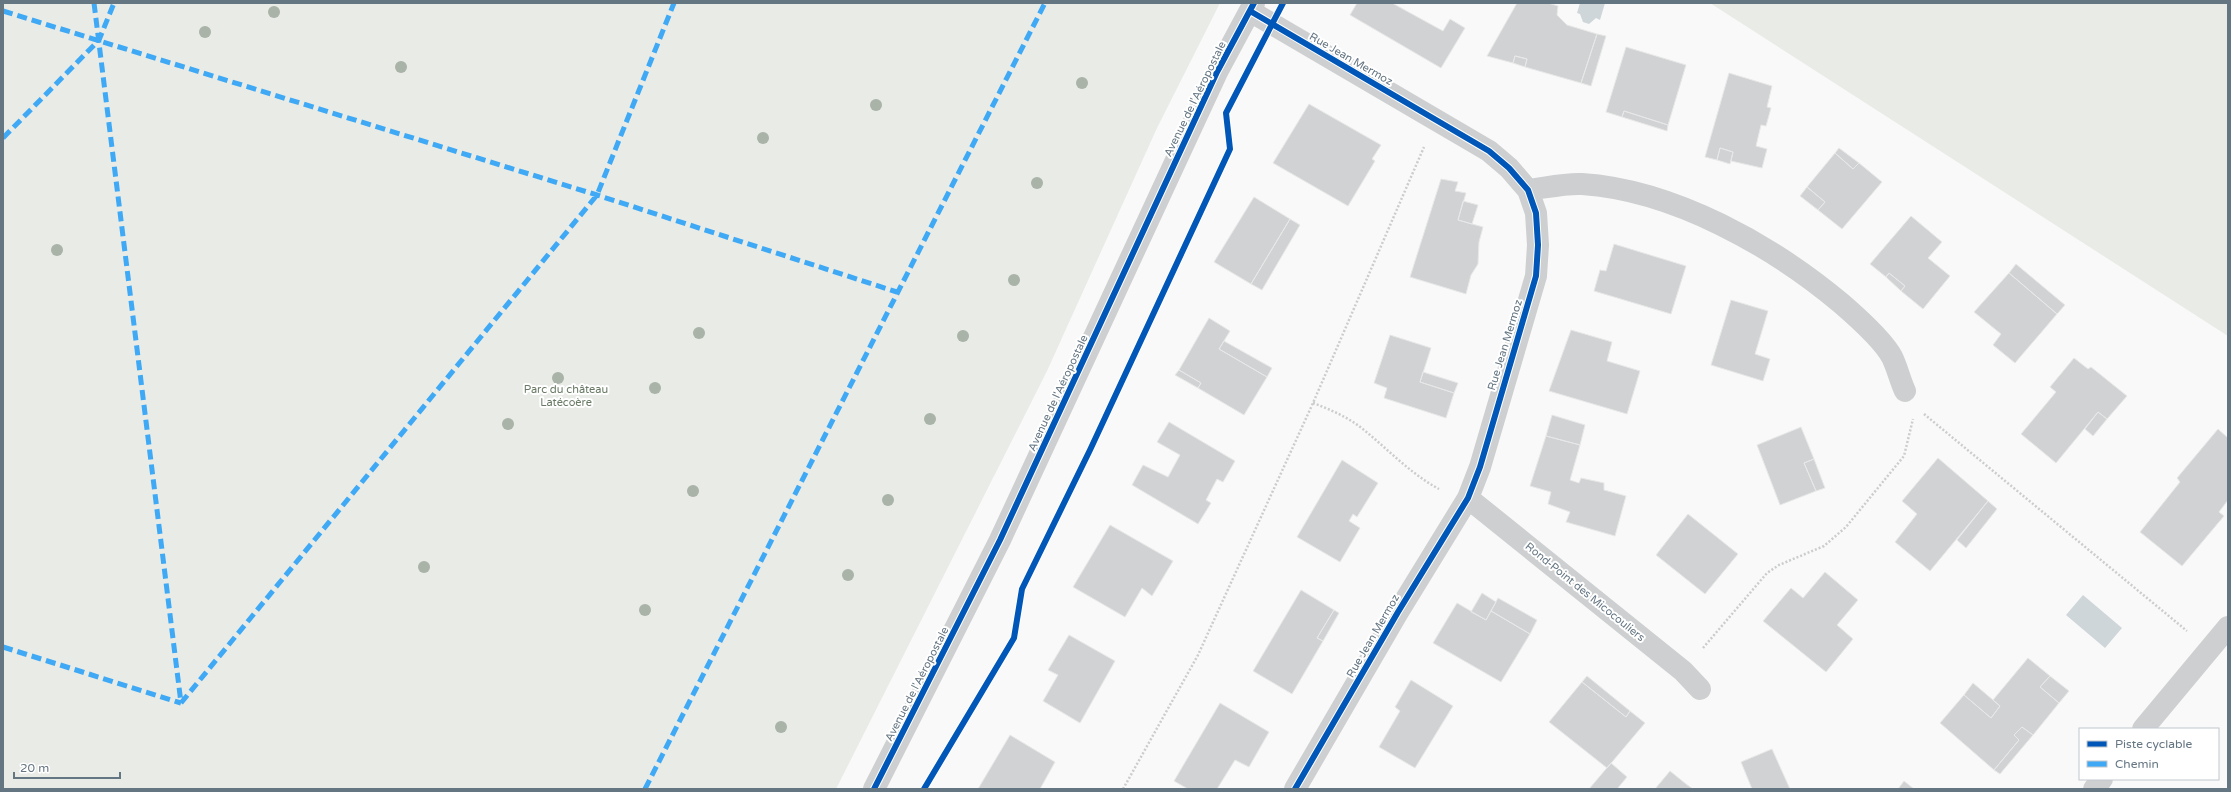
<svg xmlns="http://www.w3.org/2000/svg" width="2231" height="792" viewBox="0 0 2231 792" font-family="'Varela Round',sans-serif">
<style>
.green{fill:#e8ebe6}
.water{fill:#ced6d9}
.building{fill:#d0d2d3;stroke:#e8e8e8}
.lines{fill:none;stroke-linecap:round;stroke-linejoin:round}
.path{stroke:#cbcccd;stroke-width:2.5;stroke-dasharray:2 2;stroke-linecap:butt}
.minor{stroke:#cecfd0;stroke-width:22}
.tertiary{stroke:#cecfd0;stroke-width:22}
.quiet{stroke:#3fa9f5;stroke-width:5;stroke-dasharray:10 5;stroke-linecap:butt}
.cycleway-casing{stroke:#fff;stroke-width:8}
.cycleway{stroke:#0057b8;stroke-width:6}
.tree{fill:#a9b3a7}
.labels{text-anchor:middle;dominant-baseline:central;stroke-width:4;stroke-linejoin:round;paint-order:stroke}
.street-label{font-size:11px;fill:#657683;stroke:#fff}
.park-label{font-size:11px;fill:#687a64;stroke:#fff}
</style>
<rect width="100%" height="100%" fill="#f9f9f9"/>
<!-- green -->
<path class="green" d="M3,3H1220L1157,128L1047,371L836,789H3Z
M1710,3H2228V336Z"/>
<!-- water -->
<path class="water" d="M1580,3H1605L1600,20L1596,18L1589,24L1583,22L1580,14L1577,13Z
M2083,595L2122,628L2105,648L2066,615Z"/>
<!-- building -->
<path class="building" d="M1357,3H1392L1443,31L1450,19L1465,28L1441,68L1350,15Z
M1517,3H1548L1558,6L1557,15L1567,25L1597,34L1581,83L1525,67L1527,59L1515,56L1513,63L1487,56Z
M1597,34L1606,36L1591,86L1581,83Z
M1626,47L1686,65L1668,125L1624,111L1622,117L1606,112Z
M1515,56L1527,59L1525,67L1513,63Z
M1729,73L1772,86L1767,107L1771,108L1766,126L1761,125L1756,146L1767,149L1762,168L1731,161L1733,152L1720,148L1717,160L1705,157Z
M1309,104L1381,145L1372,159L1375,161L1348,206L1273,163Z
M1624,111L1668,125L1667,131L1622,117Z
M1720,148L1733,152L1730,164L1717,160Z
M1839,148L1859,163L1853,169L1835,153Z
M1835,153L1853,169L1859,163L1882,182L1842,229L1818,210L1825,202L1807,187Z
M1441,179L1458,182L1455,191L1466,193L1458,220L1483,227L1479,242L1478,264L1471,275L1466,294L1410,277Z
M1807,187L1825,202L1818,210L1800,196Z
M1254,197L1290,219L1251,284L1214,262Z
M1463,201L1478,205L1472,224L1458,220Z
M1911,216L1942,242L1928,258L1950,276L1923,309L1901,291L1905,286L1889,273L1886,277L1870,264Z
M1290,219L1300,225L1262,290L1251,284Z
M1614,244L1686,266L1671,314L1594,291L1600,270L1606,271Z
M2016,264L2065,305L2057,314L2009,273Z
M1889,273L1905,286L1901,291L1886,277Z
M2009,273L2057,314L2015,363L1993,345L2001,334L1974,312Z
M1731,300L1768,311L1755,354L1770,359L1763,381L1711,365Z
M1209,318L1230,331L1219,349L1267,377L1244,415L1198,388L1201,383L1179,370Z
M1571,330L1612,342L1607,361L1640,371L1627,414L1549,391Z
M1390,335L1431,348L1420,382L1454,393L1446,418L1384,398L1387,388L1374,383Z
M1224,341L1272,368L1267,377L1219,349Z
M2074,358L2088,369L2091,367L2127,396L2107,419L2098,412L2056,463L2021,434L2056,392L2050,387Z
M1179,370L1201,383L1198,388L1175,375Z
M1423,372L1458,383L1454,393L1420,382Z
M2098,412L2107,419L2093,436L2085,429Z
M1552,415L1585,425L1580,445L1546,436Z
M1169,422L1235,461L1223,482L1217,479L1206,500L1211,503L1198,524L1132,485L1143,465L1168,477L1180,455L1157,442Z
M1801,427L1814,459L1804,463L1816,491L1780,505L1757,445Z
M2218,429L2228,438V500L2219,512L2224,516L2182,566L2140,532L2180,482L2177,478Z
M1546,436L1580,445L1570,480L1579,483L1581,478L1604,483V490L1626,496L1615,536L1566,522L1570,512L1548,504L1551,492L1530,486Z
M1938,458L1988,501L1930,571L1895,542L1917,514L1902,501Z
M1814,459L1825,488L1816,491L1804,463Z
M1342,460L1378,483L1357,517L1353,514L1349,521L1360,528L1340,562L1297,537Z
M1988,501L1997,509L1966,548L1957,540Z
M1688,514L1738,554L1705,594L1656,555Z
M1110,525L1173,561L1152,596L1142,588L1125,617L1073,587Z
M1825,572L1858,600L1837,625L1853,639L1826,672L1763,621L1791,588L1803,598Z
M1301,590L1334,610L1317,638L1323,641L1292,694L1253,671Z
M1482,593L1496,602L1486,620L1471,612Z
M1498,598L1537,620L1530,634L1491,611Z
M1457,603L1486,620L1491,611L1530,634L1501,682L1433,643Z
M1334,610L1339,613L1323,641L1317,638Z
M1069,635L1115,661L1080,723L1043,701L1058,675L1048,670Z
M2028,658L2050,676L2040,687L2059,703L2033,735L2022,727L2014,735L2019,740L1994,770L1940,723L1964,695L1991,718L2000,706L1993,700Z
M1587,676L1630,711L1626,717L1582,682Z
M2050,676L2069,691L2059,703L2040,687Z
M1411,680L1453,706L1415,768L1379,747L1400,711L1395,707Z
M1582,682L1626,717L1630,711L1645,723L1607,768L1549,722Z
M1973,683L2000,706L1991,718L1964,695Z
M1220,703L1269,732L1249,767L1235,760L1217,789H1188L1174,781Z
M2022,727L2033,735L2000,774L1994,770L2019,740L2014,735Z
M1010,735L1055,762L1040,789H978Z
M1772,749L1790,789H1752L1741,762Z
M1611,763L1627,777L1617,789H1589Z
M1670,771L1686,784L1693,789H1655Z
M1904,781L1914,789H1898Z"/>
<g class="lines">
<!-- path -->
<path class="path" d="M1313,403C1329,409 1345,416 1359,426C1386,447 1409,473 1439,489
M1924,414L2187,631
M1703,648L1767,573L1779,565L1824,546L1846,527L1904,456L1913,419
M1123,789L1198,655L1313,403L1424,147"/>
<!-- minor -->
<path class="minor" d="M1250,11L1489,151L1509,168L1528,190L1536,213L1538,245L1536,276L1480,467L1468,498L1398,612L1295,789
M1528,190C1545,188 1565,183 1582,184C1674,190 1773,246 1842,304C1857,317 1883,340 1892,357C1897,367 1900,380 1905,391
M1468,498L1683,671L1700,689
M2143,729L2228,627
M2094,789L2102,779"/>
<!-- tertiary -->
<path class="tertiary" d="M874,789L1000,540L1217,72L1254,3"/>
<!-- quiet -->
<path class="quiet" d="M94,3L181,703
M3,11L597,195L897,292
M3,138L99,40L114,3
M3,647L181,703
M181,703L597,195L674,3
M645,789L1045,3"/>
<defs>
<path id="cycleway" d="M1250,11L1489,151L1509,168L1528,190L1536,213L1538,245L1536,276L1480,467L1468,498L1398,612L1295,789
M874,789L1000,540L1217,72L1254,3
M924,789L1014,638L1022,589L1090,450L1230,149L1226,113L1283,3"/>
</defs>
<!-- cycleway casing -->
<use href="#cycleway" class="cycleway-casing"/>
<!-- cycleway -->
<use href="#cycleway" class="cycleway"/>
</g>
<!-- trees -->
<g class="tree">
<circle cx="274" cy="12" r="6"/>
<circle cx="205" cy="32" r="6"/>
<circle cx="401" cy="67" r="6"/>
<circle cx="1082" cy="83" r="6"/>
<circle cx="876" cy="105" r="6"/>
<circle cx="763" cy="138" r="6"/>
<circle cx="1037" cy="183" r="6"/>
<circle cx="57" cy="250" r="6"/>
<circle cx="1014" cy="280" r="6"/>
<circle cx="699" cy="333" r="6"/>
<circle cx="963" cy="336" r="6"/>
<circle cx="558" cy="378" r="6"/>
<circle cx="655" cy="388" r="6"/>
<circle cx="930" cy="419" r="6"/>
<circle cx="508" cy="424" r="6"/>
<circle cx="693" cy="491" r="6"/>
<circle cx="888" cy="500" r="6"/>
<circle cx="424" cy="567" r="6"/>
<circle cx="848" cy="575" r="6"/>
<circle cx="645" cy="610" r="6"/>
<circle cx="781" cy="727" r="6"/>
</g>
<g class="labels">
<!-- street labels -->
<g class="street-label">
<text transform="translate(1351 59) rotate(30)">Rue Jean Mermoz</text>
<text transform="translate(1195 99) rotate(-64)">Avenue de l'Aéropostale</text>
<text transform="translate(1505 345) rotate(-73)">Rue Jean Mermoz</text>
<text transform="translate(1058 393) rotate(-65)">Avenue de l'Aéropostale</text>
<text transform="translate(1585 592) rotate(39)">Rond-Point des Micocouliers</text>
<text transform="translate(1373 636) rotate(-60)">Rue Jean Mermoz</text>
<text transform="translate(917 684) rotate(-63)">Avenue de l'Aéropostale</text>
</g>
<!-- park labels -->
<g class="park-label">
<text x="566" y="389">Parc du château<tspan x="566" dy="13">Latécoère</tspan></text>
</g>
</g>
<!-- border -->
<rect width="2231" height="792" fill="none" stroke="#657683" stroke-width="8"/>
<!-- legend -->
<rect x="2079" y="728" width="140" height="52" fill="#ffffff" stroke="#c1c8cd"/>
<rect x="2087" y="741" width="20" height="6" fill="#0057b8" stroke="#c1c8cd"/>
<text x="2115" y="748" font-size="12" fill="#657683">Piste cyclable</text>
<rect x="2087" y="761" width="20" height="6" fill="#3fa9f5" stroke="#c1c8cd"/>
<text x="2115" y="768" font-size="12" fill="#657683">Chemin</text>
<!-- scale -->
<path d="M14 772v6h106v-6" fill="none" stroke="#657683" stroke-width="2"/>
<text x="20" y="772" font-size="12" fill="#657683" stroke="#ffffff" stroke-width="3" paint-order="stroke">20 m</text>
</svg>
